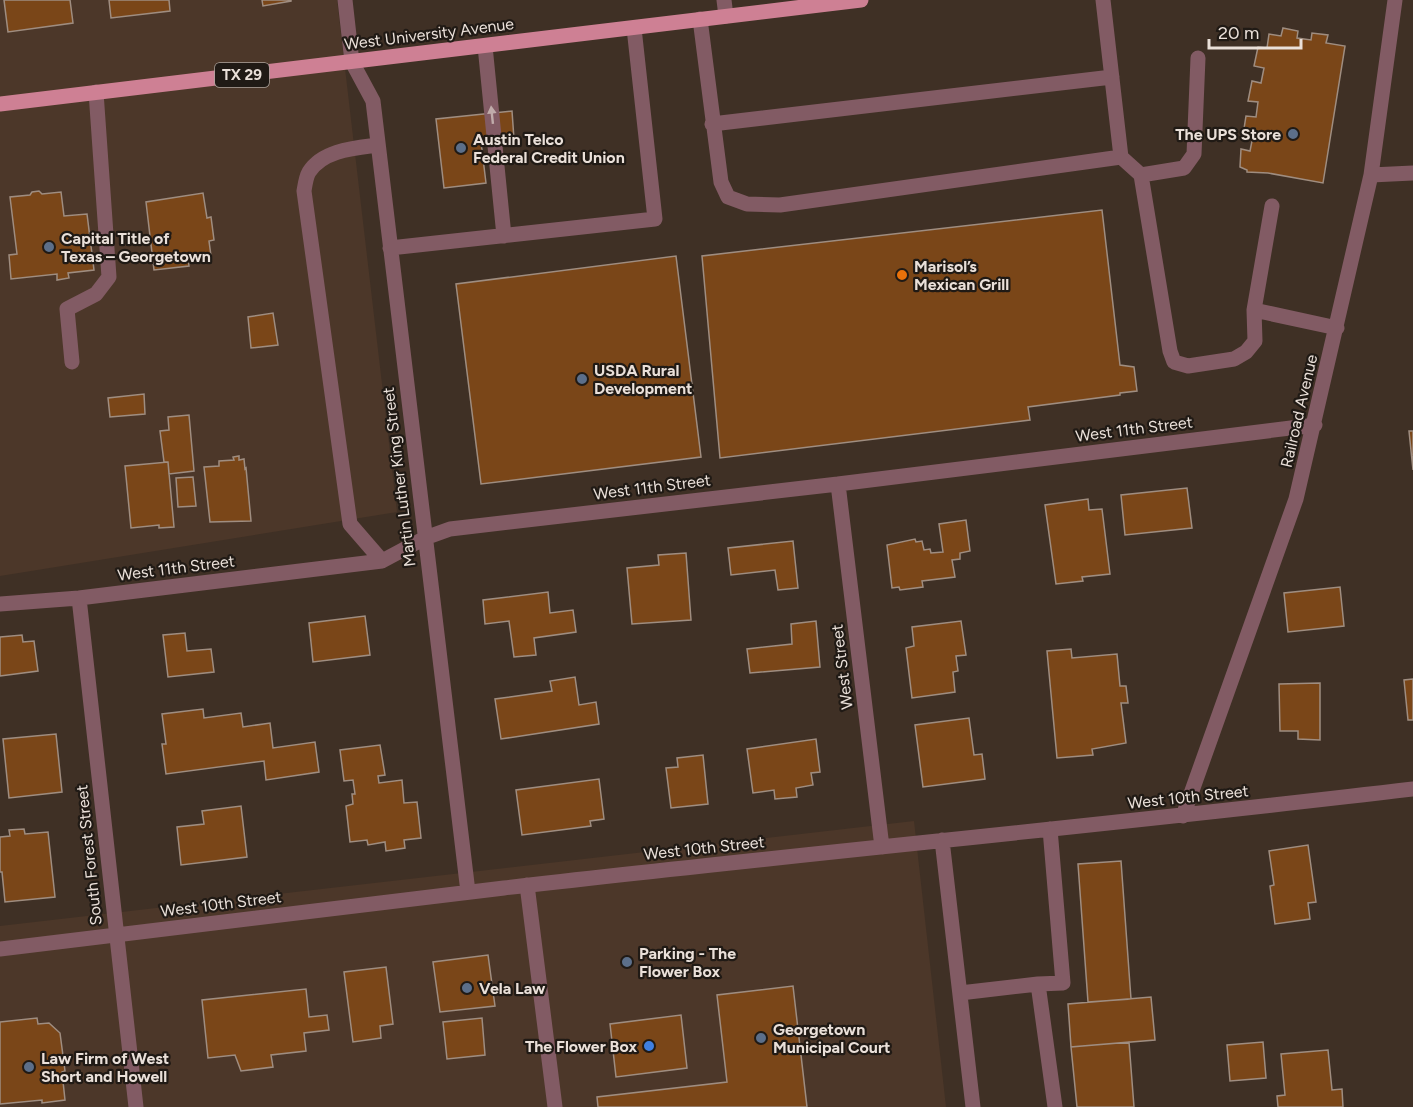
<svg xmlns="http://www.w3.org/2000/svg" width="1413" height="1107" viewBox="0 0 1413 1107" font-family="Figtree,sans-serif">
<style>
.built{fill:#4c3729}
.building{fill:#7a4618;stroke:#9f8d80;stroke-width:1.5}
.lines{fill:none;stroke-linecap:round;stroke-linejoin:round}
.minor{stroke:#825b64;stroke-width:15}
.major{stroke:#ce8094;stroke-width:15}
.oneway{fill:#c0abaa}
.service-dot{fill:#5c6f8a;stroke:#201a15;stroke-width:2}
.food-dot{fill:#e8710a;stroke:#201a15;stroke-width:2}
.shop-dot{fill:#3f7fe0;stroke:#201a15;stroke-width:2}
.labels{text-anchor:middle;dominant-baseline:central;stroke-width:4.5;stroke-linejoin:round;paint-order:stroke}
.shield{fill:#201a15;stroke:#ada59e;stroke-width:1.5}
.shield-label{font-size:15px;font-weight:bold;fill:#eae0d9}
.street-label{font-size:16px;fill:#eae0d9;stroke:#201a15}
.poi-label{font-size:16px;font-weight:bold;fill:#eae0d9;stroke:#201a15;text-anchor:start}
</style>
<rect width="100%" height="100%" fill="#3f3025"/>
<!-- built -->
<path class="built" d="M0,0H337L397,512L0,576Z
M914,821L946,1107H0V926Z"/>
<!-- building -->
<path class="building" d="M4,0H70L73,23L8,32Z
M109,0H169L170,11L111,18Z
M262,0H291V1L263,6Z
M1283,28L1298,31L1297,38L1311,40L1312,33L1328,35L1326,43L1345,46L1323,183L1268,173L1247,172V170L1240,167L1241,149L1250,151L1253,136L1243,135L1246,116L1256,117L1258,102L1248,101L1252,81L1261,83L1264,68L1254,66L1258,47L1267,48L1269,34L1281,36Z
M512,111L514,139L481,142L486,183L444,188L436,119Z
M39,191L42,194L61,192L64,216L87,214L94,270L68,273L69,278L57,280V274L11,279L9,255L17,254L10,197L30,195L32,192Z
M203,193L207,218L211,217L214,240L209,241L211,256L188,259L189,266L154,270L146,202Z
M1102,210L1120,365L1134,367L1137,391L1120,393V395L1028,407L1030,420L720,458L702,256Z
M676,256L701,457L481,484L456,284Z
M273,313L278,345L251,348L248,317Z
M144,394L145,414L110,417L108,398Z
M189,415L194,471L169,474L168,462H164L160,431L169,430L168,417Z
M1409,431H1413V470Z
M239,456V460L244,459L245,469L246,468L251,521L210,522L204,467L219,466V461L234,460L233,457Z
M168,462L174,527L159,528V525L131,528L125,466Z
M193,477L196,506L178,507L176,478Z
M1187,488L1192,528L1125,535L1121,495Z
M1088,499L1089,510L1102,509L1110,574L1082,577L1083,581L1056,584L1045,505Z
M966,520L970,551L960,553V559L952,560L955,577L922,581L923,587L900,590L899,587L892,588L887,545L915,539L916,542L922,541L924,550L930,549L931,553L943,552L939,524Z
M793,541L798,588L778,590L775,570L731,575L728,548Z
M686,553L691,620L632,624L627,568L659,565L658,555Z
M1340,587L1344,626L1288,632L1284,593Z
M548,592L550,613L573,610L576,632L534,638L536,655L514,657L509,621L485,624L483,600Z
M365,616L370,655L313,662L309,623Z
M816,621L820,667L750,673L747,649L792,644L791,624Z
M961,621L966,655L956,656L958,671L953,672L955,692L912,698L906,648L914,646L912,627Z
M185,633L187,651L211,649L214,672L168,677L163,635Z
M22,635L23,642L34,641L38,671L0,676V637Z
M1071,649L1072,658L1117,654L1120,686H1126L1128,703H1121L1126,743L1092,749L1093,755L1057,758L1047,651Z
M575,677L579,705L596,702L599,724L501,739L495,699L552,691L550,681Z
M1413,679V720H1408L1404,680Z
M1320,683V740L1298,739V731H1280L1279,684Z
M203,709L204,718L241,713L243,727L270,723L273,748L315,742L319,772L266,780L264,761L166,774L162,744H166L162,714Z
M969,718L974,755L982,754L985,779L923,787L915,725Z
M56,734L62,792L9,798L3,739Z
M816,739L820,772L811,773L813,785L796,788L797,797L775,799L774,790L753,793L747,749Z
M380,745L385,775L378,776L379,783L402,780L404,803L417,802L421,838L404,840L405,848L386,851L385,842L368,845L367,840L350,842L346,806L353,804L352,794H355L353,780L344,781L340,750Z
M703,755L708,804L671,808L666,768L678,767L677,758Z
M599,779L604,819L590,821L591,826L522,835L516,790Z
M241,806L247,857L181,865L177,827L204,824L202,811Z
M24,829L25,834L48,832L55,897L5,902L2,872H0V837L10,836L9,830Z
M1308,845L1316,902L1308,903L1310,919L1275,924L1270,886L1274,885L1269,851Z
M1121,861L1131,999L1088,1002L1078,864Z
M488,955L495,1006L440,1012L433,962Z
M386,967L393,1024L380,1026L381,1038L353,1042L344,972Z
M793,986L807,1107H598L597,1097L727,1082L717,995Z
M306,989L309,1017L327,1015L329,1030L304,1033L306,1051L271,1055L273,1067L241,1071L235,1055L208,1058L202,1000Z
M1151,997L1155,1040L1071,1047L1068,1004Z
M681,1015L687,1068L616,1077L610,1024Z
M37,1018L38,1024L49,1023L60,1033L65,1071L62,1072L65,1100L42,1103V1100L0,1104V1022Z
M482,1018L485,1055L447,1059L443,1022Z
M1129,1042L1134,1107H1077L1071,1047Z
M1263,1042L1266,1078L1230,1081L1227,1045Z
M1328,1050L1332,1090L1342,1089L1343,1107H1278L1277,1096L1285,1095L1281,1054Z"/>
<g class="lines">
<!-- minor -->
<path class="minor" d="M345,0L352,62L373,101L468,892
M724,0L726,16
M1103,0L1121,157
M700,19L721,182L728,197L747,204L780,205L1121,157L1141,175L1170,351L1174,362L1188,366L1234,359L1246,352L1255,341L1254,310L1337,328
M485,46L504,236
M712,124L1112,77
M378,145C355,148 323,150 309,172C306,177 305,185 304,191L350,524L382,561
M1141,175L1184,168L1194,154L1198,58
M1371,175L1413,173
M390,248L655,219L634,28
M1254,310L1272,206
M72,362L67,309L96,294L109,277L96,92
M838,484L882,847
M79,598L136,1107
M0,604L79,598L382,561L425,538L450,529L838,484L1315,425
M1183,816L1296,499L1371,175L1395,0
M1050,829L1063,983L1038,984L1055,1107
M942,840L973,1107
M527,885L555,1107
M0,949C168,928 336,907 504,888C807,853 1110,825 1413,789
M960,993L1038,984"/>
<!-- major -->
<path class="major" d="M0,104L861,0"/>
</g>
<!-- one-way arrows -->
<defs><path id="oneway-solid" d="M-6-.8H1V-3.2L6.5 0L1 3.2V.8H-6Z" transform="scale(1.5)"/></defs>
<use class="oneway" href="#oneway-solid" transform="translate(492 115) rotate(-96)"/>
<!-- markers -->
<g class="service-dot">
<circle cx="1293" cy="134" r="6"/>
<circle cx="461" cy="148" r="6"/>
<circle cx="49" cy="247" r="6"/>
<circle cx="582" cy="379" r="6"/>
<circle cx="627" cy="962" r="6"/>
<circle cx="467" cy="988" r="6"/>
<circle cx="761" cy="1038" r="6"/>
<circle cx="29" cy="1067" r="6"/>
</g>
<circle class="food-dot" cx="902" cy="275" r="6"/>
<circle class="shop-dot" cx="649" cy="1046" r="6"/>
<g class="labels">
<!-- shield labels -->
<rect class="shield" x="215" y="63" width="54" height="24" rx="4.5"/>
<g class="shield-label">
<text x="242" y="75">TX 29</text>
</g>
<!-- street labels -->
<g class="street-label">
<text transform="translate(429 34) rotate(-7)">West University Avenue</text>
<text transform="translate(1299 411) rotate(-77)">Railroad Avenue</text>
<text transform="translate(1134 429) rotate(-7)">West 11th Street</text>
<text transform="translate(399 477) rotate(-97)">Martin Luther King Street</text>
<text transform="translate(652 487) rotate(-7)">West 11th Street</text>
<text transform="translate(176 568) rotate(-7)">West 11th Street</text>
<text transform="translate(842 667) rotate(-97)">West Street</text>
<text transform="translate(1188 797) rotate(-6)">West 10th Street</text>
<text transform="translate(704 848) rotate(-6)">West 10th Street</text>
<text transform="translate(89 855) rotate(-96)">South Forest Street</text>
<text transform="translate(221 904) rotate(-7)">West 10th Street</text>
</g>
<!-- poi labels -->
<g class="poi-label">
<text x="1281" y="134" text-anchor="end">The UPS Store</text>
<text x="473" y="139">Austin Telco<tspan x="473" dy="18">Federal Credit Union</tspan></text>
<text x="61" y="238">Capital Title of<tspan x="61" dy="18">Texas – Georgetown</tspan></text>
<text x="914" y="266">Marisol’s<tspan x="914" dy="18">Mexican Grill</tspan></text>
<text x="594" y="370">USDA Rural<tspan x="594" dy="18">Development</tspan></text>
<text x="639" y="953">Parking - The<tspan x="639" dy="18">Flower Box</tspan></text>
<text x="479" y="988">Vela Law</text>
<text x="773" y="1029">Georgetown<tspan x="773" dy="18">Municipal Court</tspan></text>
<text x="637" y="1046" text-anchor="end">The Flower Box</text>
<text x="41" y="1058">Law Firm of West<tspan x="41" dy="18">Short and Howell</tspan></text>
</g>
</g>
<!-- scale -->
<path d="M1209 39v9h92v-9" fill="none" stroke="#eae0d9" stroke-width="3"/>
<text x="1218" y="39" font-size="18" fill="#eae0d9" stroke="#201a15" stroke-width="4.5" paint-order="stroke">20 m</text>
</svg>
